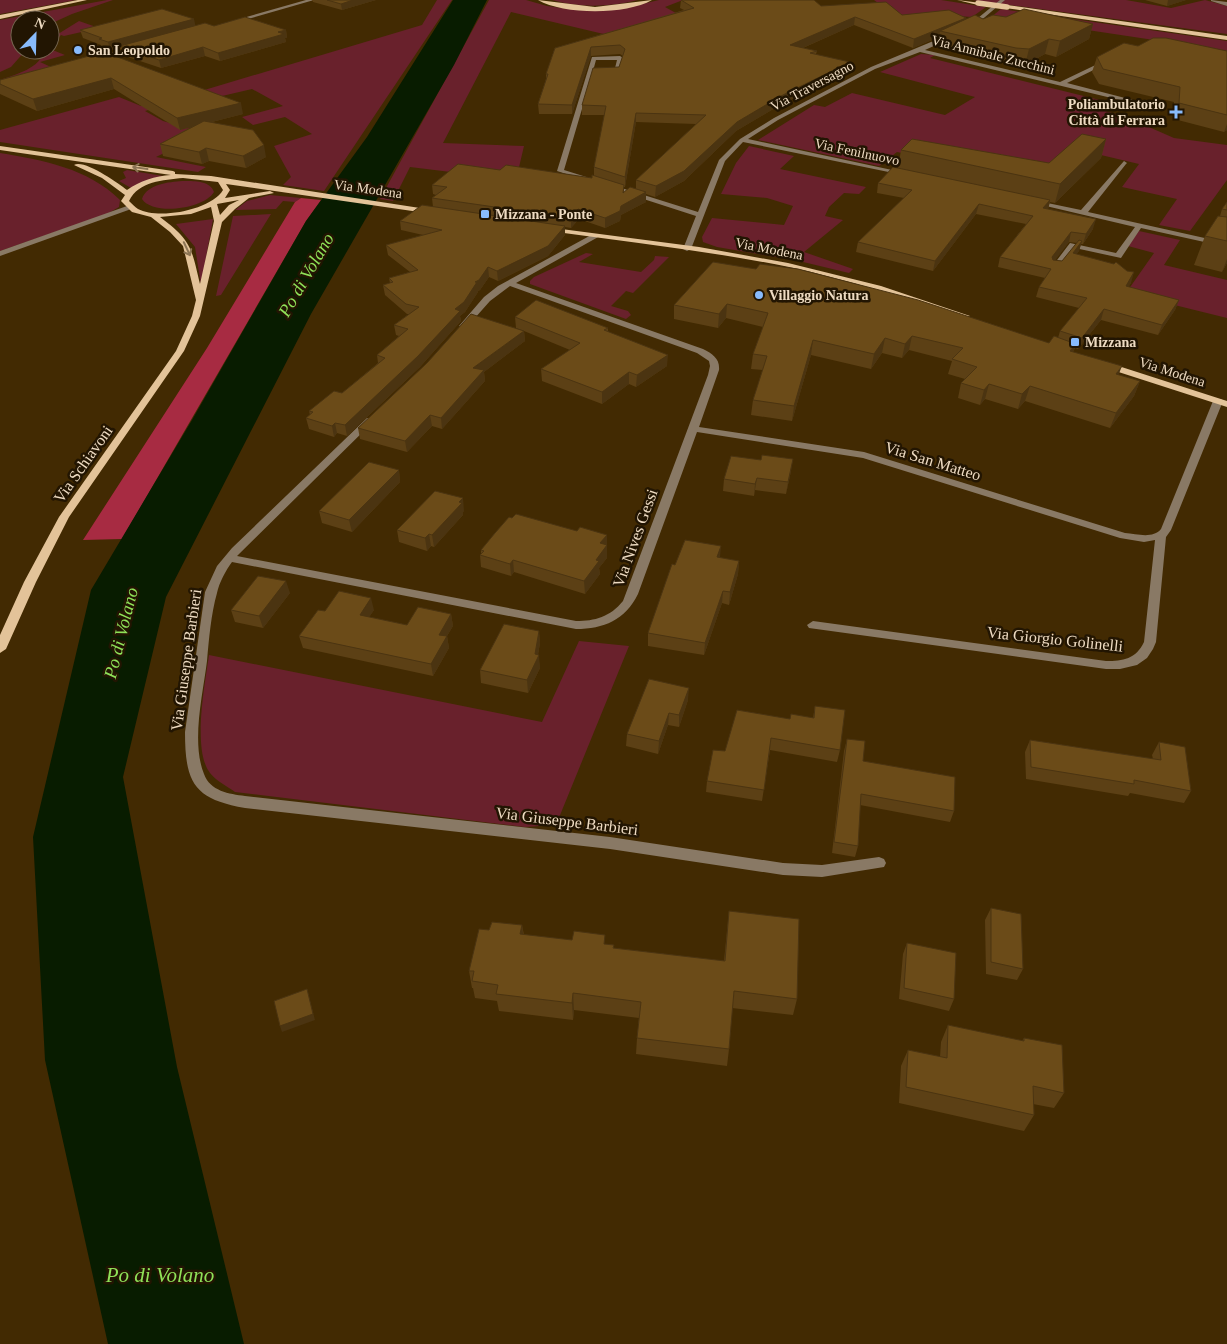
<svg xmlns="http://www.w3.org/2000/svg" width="1227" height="1344" viewBox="0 0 1227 1344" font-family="'Times New Roman',serif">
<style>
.green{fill:#69212c}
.forest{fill:#a72b42}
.water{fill:#081c00}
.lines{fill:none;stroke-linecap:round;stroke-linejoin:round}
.minor{fill:#897965;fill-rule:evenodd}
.major{fill:#e3c399;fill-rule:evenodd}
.major-bridge{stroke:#e3c399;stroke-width:5.5}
.wall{fill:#5c4015;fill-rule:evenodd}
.shaded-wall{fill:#4b3411}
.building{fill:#6b4b18;stroke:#4b3411}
.oneway{stroke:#8c7555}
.poi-dot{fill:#88bbfc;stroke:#221502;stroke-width:2}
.labels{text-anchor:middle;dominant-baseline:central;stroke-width:5;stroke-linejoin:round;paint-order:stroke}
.far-poi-label{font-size:14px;font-weight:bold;fill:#eedbc2;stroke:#221502;text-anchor:start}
.far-street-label{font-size:14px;fill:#eedbc2;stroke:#221502}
.street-label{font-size:16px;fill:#eedbc2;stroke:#221502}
.water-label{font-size:18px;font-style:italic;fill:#8fe158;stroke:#221502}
.near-water-label{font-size:21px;font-style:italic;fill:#8fe158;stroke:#221502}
</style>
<rect width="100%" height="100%" fill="#422a02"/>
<!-- green -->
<path class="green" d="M0,0H76L0,14Z
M107,0H113L72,14L50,24V20H20V50H26L11,67L0,72V20Z
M437,0H452L324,191L283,185L291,177L274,146L312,134L285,117L253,125L242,117L283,106L252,89L205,100L196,96L145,111L163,121L205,133L156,157L206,167L198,172L0,142V130L119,97L141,106L201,91L422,25Z
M489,0H526L547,6L569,9L625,8L659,0H683L665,7L683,17L612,36L511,12L443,143L524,146L516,180L410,167L393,201L380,199Z
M552,0H638C610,7 579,8 552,0Z
M874,0H941L986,7L972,17L941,15L898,18Z
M972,0H1126L1171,8L1205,0L1227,6V34Z
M1001,9L1227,41V51L1008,18H990Z
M79,21L99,28L64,36L61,35L50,46V39Z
M50,49L65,55L40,62L51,67L0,80C14,75 42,68 44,50Z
M921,54L935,55L930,58L1112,103L1101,110L1146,122L1142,124L1174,138L1227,145V180L1190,231L1159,225L1177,199L1122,187L1139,164L1067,147L1036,179L897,152L879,166L758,140L814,105L825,107L852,93L945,115L975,97L880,72Z
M749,146L794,156L780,169L866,187L859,194L844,193L829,207L825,216L843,220L804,252L853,269L849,273L799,261L717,247L703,242L702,237L712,218L784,225L793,206L767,198L721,194L736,163Z
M0,153C42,160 88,168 120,200L119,207L107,214L0,251Z
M127,170L163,176L131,188L119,181L126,178L123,172Z
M182,181C193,181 210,180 214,192C204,209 153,216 142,199C147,184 169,182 182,181Z
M270,195L301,198L295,202L283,201L276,209L235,210L247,201Z
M271,214L221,295L216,296L233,216Z
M213,219L201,285L195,247L176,224Z
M1139,231L1180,240L1164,265L1227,280V318L1126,293L1154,253L1128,246Z
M586,253L593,254L579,262L641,272L654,260L655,256L669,257L633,293L626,291L611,306L628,311L631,315L626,319L530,284V281L534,277Z
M579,641L629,646L556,825L525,827L235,792C227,786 216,781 210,773C192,750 205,684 209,655L542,722Z"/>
<!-- forest -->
<path class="forest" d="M301,198L321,200L306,221L122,539L83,540L207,348L295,202Z"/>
<!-- water -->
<path class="water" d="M453,0H487L454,65L311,314L166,597L123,777L177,1067L244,1344H108L45,1060L33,837L91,590L192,420L306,221L367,137Z"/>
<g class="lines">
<!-- minor -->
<path class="minor" d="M306,0H314L234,23L229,22Z
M1000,0H1005L971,29L925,50L1060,82L1108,59L1110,62L1067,83L1156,106L1153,108L920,52L875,69L778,120L748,139L906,173L909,175L908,176L743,142L725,161L691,249L687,251L683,249L696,216L557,171L592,57L620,56L623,58L618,75H592L564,170L698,212L719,160L740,139L774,118L871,67L967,27ZM596,60H617L614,72L593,71Z
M1211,0L1227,2V6L1211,1Z
M138,45L140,48L94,61L91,59Z
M1124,161L1127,163L1126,164L1088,212L1227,243V247L1141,228L1121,258L1075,248L1058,270H1052L1051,268L1070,243L1116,253L1135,227L1029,202L1033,200L1081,210Z
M127,206L134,208L0,256V251Z
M593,234L600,236L516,283L703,349C713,354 720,359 719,370L699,427L864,452L1125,533C1137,534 1153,539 1161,529L1213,401L1215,399H1221L1223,401L1171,530L1166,537L1156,642L1153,649L1147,658L1137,665L1120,669H1106L809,628L807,625L813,621L1106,661C1123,661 1136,659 1144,642L1155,540L1144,542L1120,538L863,458L697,432L638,594C625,620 604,629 576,629L232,562C226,570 219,583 217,593C211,614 209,639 207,661C203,694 191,742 204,774C210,791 229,794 245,796L610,837L783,863L822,865L879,857L884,859L886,863L884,867L822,877L783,875L610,849L245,808C194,799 185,783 185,732L205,592L217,566L232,548L367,418H373L375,420L237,556L576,621C595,621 610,617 623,601L708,375L710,366L709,361L697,353L510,286L490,301L466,328L459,326L484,297L498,286Z"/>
<!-- major -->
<path class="major" d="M78,0H87L0,19V15Z
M538,0L595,7L652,0C626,15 564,15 538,0Z
M957,0L981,3L978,5Z
M1007,5L1227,36V40L1005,8Z
M0,146L173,171L175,172V174L211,176L433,210L437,212L433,214L226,184L230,190L225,198L270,191L274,193L249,198L235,209L222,222L200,316L184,351L69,517L36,582L6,649L0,653V635L24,582L59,517L176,351L192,316L196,300L183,246L170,232L151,217L132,212L121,201L125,195L102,178L74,165C84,159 118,183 127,190C140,181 155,176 171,175L0,150ZM183,178L218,182L223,190C211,210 159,220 138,209C135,207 131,203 129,201C139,181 163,180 183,178ZM239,200L229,205L220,215L217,204ZM211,207L214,221L200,284C191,247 192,241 160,217L191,214Z
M546,227L699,247L788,263L881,286L970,316L963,318C906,298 848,280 789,267C710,251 629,242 549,231H546Z
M1106,362L1227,401V407L1103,367L1101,365Z"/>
<!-- major-bridge -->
<path class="major-bridge" d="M978,3L1007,7"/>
</g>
<!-- wall -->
<path class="wall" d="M312,0H376L342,10L313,2Z
M681,0L821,6L902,15L965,20L1006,17L1093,24L1089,39L1056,57L1045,54L1025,65L1012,64L937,46L939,37L913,48L854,25L803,48L817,51L816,54L848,71L780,105L736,131L684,181L655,197L646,194V202L621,215L620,221L605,228L579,219L571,228L565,227V235L548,256L498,281L489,277L480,290L478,291V292L465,312L460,316L461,321L420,367L347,436L337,433L334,437L309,429L306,418L310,415L309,411L342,393L378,363L377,355L399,336L396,335L394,325L409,314H407L385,295L383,285L390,283L389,278L410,272L388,255L386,245L423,235L401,230L400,221L433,207L432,198L436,195L433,194L432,185L500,170L592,178L594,176V167L605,115H582V105L619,67L623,56L620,54L591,56L572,114H539L538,104L546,79V74L555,48L684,10L680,8ZM636,122L696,124L636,180V189L624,192V187H625Z
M1145,0H1186L1167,6Z
M195,26H214L286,30L287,38H285L286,42L220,61L205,56L161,68L122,55L120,48L110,50L101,47V45L83,38L80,30Z
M1138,46L1227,51V130L1224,132L1174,119V102L1099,84L1092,72L1097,57Z
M104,52L243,114L212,122L266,157L246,168L209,161L202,164L163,156L160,144L191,127L180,130L114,89L37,111L0,94V80Z
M1106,139L1101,158L1055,203L1050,202L1048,209L1093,229L1083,244H1081L1079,251L1076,254L1131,283L1128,287L1179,300L1175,310L1158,335L1101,320L1078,349L1075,348L1073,352L1119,375L1140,381L1134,396L1110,428L1025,401L1018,409L985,399L980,405L958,398L961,383L965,379L948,374L952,361L909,350L902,358L882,353L871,369L811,355L792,421L751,415L753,400L763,370L751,369L753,354L763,327L726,318L718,328L674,319V305L713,262L1049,343L1058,338L1060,331L1079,308L1036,297L1039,287L1045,278L998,267L1000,257L1026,224L976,214L933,271L856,252L858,242L904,198L877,193L878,183L898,168L901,150L1049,163ZM1069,242L1077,243L1062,261L1055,260Z
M1227,202V263L1222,272L1194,265L1205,236L1220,216L1222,209Z
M515,317L608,328V332L667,366L636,387L629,384L602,404L542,381L541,369L570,350L524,331L525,341L484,372L485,381L442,429L432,426L407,452L360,439L358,428L521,330L516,328Z
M761,460L791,471L786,494L755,490L754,496L723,491L724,479Z
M399,470L400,482L352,532L322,523L319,511Z
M464,511L463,512V515L434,547L431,546L427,551L399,542L397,530Z
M512,518L577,531L607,535V558L599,568L600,574L585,594L514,572L511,576L481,567L480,555L481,554V550Z
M720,558L739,561L738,574L729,605L722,603L704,655L648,646V633L675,565Z
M290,593L263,628L235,622L231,610Z
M374,610L369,617L407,625L451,614L453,626L447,636L449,648L433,676L303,648L299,636L325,611Z
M539,631L540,643L538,655L540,668L528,693L481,683L480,670Z
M688,700L679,727L668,725L658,754L626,746L627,734Z
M815,706L840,750L837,762L770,750L762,801L706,792L707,781L790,719L813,718Z
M847,739L863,761L954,811L950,822L860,805L858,846L855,857L832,853L844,751Z
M1030,740L1153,759L1152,755L1159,742L1191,791L1184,803L1130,793L1128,796L1026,779L1025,752Z
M991,908L1023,969L1017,980L986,974L985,920Z
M729,911L797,999L793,1015L732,1008L729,1049L727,1066L636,1054L637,1038L639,1018L574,1010L573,1020L499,1011L497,1001L475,998L473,988H472L469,971L489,930L522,925L524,935L614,945V948L724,961Z
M907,943L954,999L949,1011L899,999L903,954Z
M948,1025L1022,1041L1024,1038L1064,1093L1054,1108L1033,1104L1034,1115L1024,1131L899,1103L901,1066L908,1050L940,1057L941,1042Z"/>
<!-- shaded-wall -->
<path class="shaded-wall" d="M353,0H376L342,10L341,4Z
M1168,0H1186L1167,6Z
M855,17L854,25L789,54L790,45Z
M966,18L964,26L940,31L939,37L913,48L914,39Z
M194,19L196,28L120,46V48L110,50L108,42Z
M1093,24L1089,39L1056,57L1060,41Z
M286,30L287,38H285L286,42L220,61L218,53Z
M1049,39L1045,54L1025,65L1029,49Z
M203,47L205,56L161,68L159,60Z
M591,47V56L572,114V105Z
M850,62L848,71L780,105L736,131L684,181L655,197L656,186L737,122L781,96Z
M111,78L114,89L37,111L33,99Z
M241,103L243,114L180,130L177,118Z
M636,113V122L625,187V177Z
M1227,124V130L1224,132Z
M1106,139L1101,158L1055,203L1060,184Z
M264,145L266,157L246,168L243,156Z
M206,148L209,161L202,164L199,152Z
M646,192V202L621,215L620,221L605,228V218L621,206Z
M1050,200L1048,210L1043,208Z
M979,204L976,214L933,271L935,261Z
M578,209L579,219L571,228V218Z
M1096,219L1093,229L1083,244L1086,234Z
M565,226V235L548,256L498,281L497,271Z
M1071,232L1069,242L1050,267L1052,257Z
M1082,241L1079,251L1070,263L1073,253Z
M1227,259V263L1222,272Z
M488,267L489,277L480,290L478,291V292L465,312L460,316L461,321L420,367L347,436L345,425L455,309Z
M1134,272L1131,283L1123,297L1126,286Z
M1179,300L1175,310L1158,335L1162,325Z
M727,304L726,318L718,328L719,314Z
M1104,309L1101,320L1078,349L1082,338Z
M524,331L525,341L484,372L485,381L442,429L441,418L473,368Z
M912,336L909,350L902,358L905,344Z
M885,338L882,353L871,369L874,354Z
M813,340L811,355L792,421L794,406Z
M1076,344L1071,358L1070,351Z
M668,355L667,366L636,387L637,375Z
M1122,366L1116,381V374Z
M629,372V384L602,404V392Z
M1140,381L1134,396L1110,428L1116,413Z
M989,384L985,399L980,405L984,390Z
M1030,386L1025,401L1018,409L1022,394Z
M430,415L432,426L407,452L405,441Z
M335,423L337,433L334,437L332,426Z
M793,459L791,471L786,494L788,482Z
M399,470L400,482L352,532L349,520Z
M757,478L754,496L755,484Z
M463,498L464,511L463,512V515L434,547L432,535Z
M429,534L431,546L427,551L425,538Z
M607,535V558L599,568L600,574L585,594L584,581L596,560L600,543Z
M721,546L720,558L717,557Z
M513,560L514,572L511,576L510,564Z
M739,561L738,574L729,605L730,592Z
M286,581L290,593L263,628L259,616Z
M723,591L722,603L704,655L705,643Z
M371,598L374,610L362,628L360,615Z
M451,614L453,626L447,636L449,648L433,676L431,664L439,635Z
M539,631L540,643L537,660L539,655L540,668L528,693L527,680L535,654Z
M689,688L688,700L679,727V715Z
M669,713L668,725L658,754L659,741Z
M522,925L524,942L520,934Z
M307,989L315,1020L282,1032L280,1026Z
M573,993L574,1010L573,1020L572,1003Z"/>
<!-- building -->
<path class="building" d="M327,0H353L341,4Z
M681,0H814L821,6L886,2L902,15L949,10L966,18L914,39L855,17L790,45L817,51L810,53L850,62L781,96L737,122L684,171L656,186L636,180L706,115L636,113L625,177L594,167L606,106L582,105L593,68L619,67L625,49L620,45L591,47L572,105L538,104L548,74H546L555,48L694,8Z
M162,9L194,19L108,42L99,39L102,38L80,30Z
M1024,9L1093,24L1060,41L1049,39L1029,49L1016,48L940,31L975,15L983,19L993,15L1006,17Z
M245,17L286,30L278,32L284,34L218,53L203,47L159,60L120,46L205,23L214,26Z
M1153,38H1166L1227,51V115L1179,103L1180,87L1103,69L1097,57L1124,43L1138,46Z
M104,52L241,103L177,118L111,78L33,99L0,84V80Z
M204,121L253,130L264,145L243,156L206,148L199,152L160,144Z
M1082,134L1106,139L1060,184L901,150L912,139L1049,163Z
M458,164L500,170L506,165L592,178V175L624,185L623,193L630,187L646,192L621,206L620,211L605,218L578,209L571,218L432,198L447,187L432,185Z
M893,167L1050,200L1043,208L1096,219L1086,234L1071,232L1052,257L1053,260L1062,261L1079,240L1082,241L1073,253L1114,264L1116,262L1127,271L1134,272L1126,286L1179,300L1162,325L1104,309L1082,338L1060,331L1087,298L1039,287L1051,269L1000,257L1033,216L979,204L935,261L858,242L912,190L878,183Z
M1227,202V210L1222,209Z
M422,205L565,226L548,246L497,271L488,267L479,280L475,282H477L464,302L455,309L460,311L418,356L345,425L335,423L332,426L306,418L313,412L309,411L334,391L342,393L385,358L377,355L408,329L394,325L419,307L406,304L383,285L393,282L389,278L418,270L386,245L442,230L400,221Z
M1218,216L1227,217V241L1205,236Z
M713,262L756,269L760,264L798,269L918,300L1049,343L1054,336L1076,344L1070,351L1122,366L1116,374L1140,381L1116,413L1030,386L1022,394L989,384L984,390L961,383L977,367L952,359L963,348L912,336L905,344L885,338L874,354L813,340L794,406L753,400L767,356L753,354L768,313L727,304L719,314L674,305Z
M536,300L608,328L604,330L668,355L637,375L629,372L602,392L541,369L580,343L515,317Z
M471,314L524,331L473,368L484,370L441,418L430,415L405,441L358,428L427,363Z
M762,455L793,459L788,482L757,478L755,484L724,479L731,456L761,460Z
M369,462L399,470L349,520L319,511Z
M435,491L463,498L459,502L462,503L432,535L429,534L425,538L397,530Z
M516,514L577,531L580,527L607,535L600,543L607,545L596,560L599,561L584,581L513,560L510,564L480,555L484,551L481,550L495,533L509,517L512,518Z
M685,540L721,546L717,557L739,561L730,592L723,591L705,643L648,633L672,564L675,565Z
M258,576L286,581L259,616L231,610Z
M339,591L371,598L360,615L407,625L418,607L451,614L439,635L447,636L431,664L299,636L318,610L325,611Z
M504,624L539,631L535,654L539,655L527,680L480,670Z
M649,679L689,688L679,715L669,713L659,741L627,734Z
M815,706L845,710L840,750L771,738L764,790L707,781L713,750L725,751L737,710L790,719L791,714L814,718Z
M847,739L865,741L863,761L955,777L954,811L861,794L858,846L834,842Z
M1030,740L1161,760L1159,742L1185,747L1191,791L1134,780V784L1031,767Z
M991,908L1021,914L1023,969L991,962Z
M729,911L799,919L797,999L734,991L729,1049L637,1038L641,1002L573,993L572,1003L496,994L498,985L472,981L474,971H469L479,929L489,930L492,922L522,925L520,934L572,940L574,931L605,935L604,944L614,945L613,948L725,961Z
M907,943L956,953L954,999L904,988Z
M307,989L313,1014L280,1026L274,1001Z
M948,1025L1024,1041V1038L1062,1045L1064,1093L1033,1086L1034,1115L906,1087L908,1050L947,1058Z"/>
<!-- one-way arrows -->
<defs><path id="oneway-shaft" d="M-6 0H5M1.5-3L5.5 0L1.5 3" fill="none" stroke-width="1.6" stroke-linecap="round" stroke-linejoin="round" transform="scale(1.25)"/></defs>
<g class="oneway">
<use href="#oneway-shaft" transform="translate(140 168) rotate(-172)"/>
<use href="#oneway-shaft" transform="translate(187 249) rotate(65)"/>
</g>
<!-- markers -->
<g class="poi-dot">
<circle cx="78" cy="50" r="5"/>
<path d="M1173.5 104.5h5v5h5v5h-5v5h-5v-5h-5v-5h5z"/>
<rect x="480" y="209" width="10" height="10" rx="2.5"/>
<circle cx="759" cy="295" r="5"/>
<rect x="1070" y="337" width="10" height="10" rx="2.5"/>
</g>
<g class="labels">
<!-- far-poi labels -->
<g class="far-poi-label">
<text x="88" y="50">San Leopoldo</text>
<text x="1165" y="104" text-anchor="end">Poliambulatorio<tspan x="1165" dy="16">Città di Ferrara</tspan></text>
<text x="495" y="214">Mizzana - Ponte</text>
<text x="769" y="295">Villaggio Natura</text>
<text x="1085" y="342">Mizzana</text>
</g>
<!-- far-street labels -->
<g class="far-street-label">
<text transform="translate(993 55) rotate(14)">Via Annibale Zucchini</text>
<text transform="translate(812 86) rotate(-28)">Via Traversagno</text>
<text transform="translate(857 152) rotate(12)">Via Fenilnuovo</text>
<text transform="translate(368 189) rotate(8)">Via Modena</text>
<text transform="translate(769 249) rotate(11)">Via Modena</text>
<text transform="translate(1172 372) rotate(18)">Via Modena</text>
</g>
<!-- street labels -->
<g class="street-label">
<text transform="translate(933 461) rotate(17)">Via San Matteo</text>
<text transform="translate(83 464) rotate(-55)">Via Schiavoni</text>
<text transform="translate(635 538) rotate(-70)">Via Nives Gessi</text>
<text transform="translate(1055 639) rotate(6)">Via Giorgio Golinelli</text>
<text transform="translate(186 660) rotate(-82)">Via Giuseppe Barbieri</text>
<text transform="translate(567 821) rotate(7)">Via Giuseppe Barbieri</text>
</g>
<!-- water labels -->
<g class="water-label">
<text transform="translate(306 275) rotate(-60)">Po di Volano</text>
<text transform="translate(121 633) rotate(-76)">Po di Volano</text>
</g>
<!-- near-water labels -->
<g class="near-water-label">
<text x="160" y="1275">Po di Volano</text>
</g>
</g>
<!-- north arrow -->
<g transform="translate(35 35) rotate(23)"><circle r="24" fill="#221502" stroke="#74644f"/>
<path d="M0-4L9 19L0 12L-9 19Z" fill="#88bbfc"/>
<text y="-8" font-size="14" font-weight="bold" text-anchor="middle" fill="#eedbc2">N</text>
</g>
</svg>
